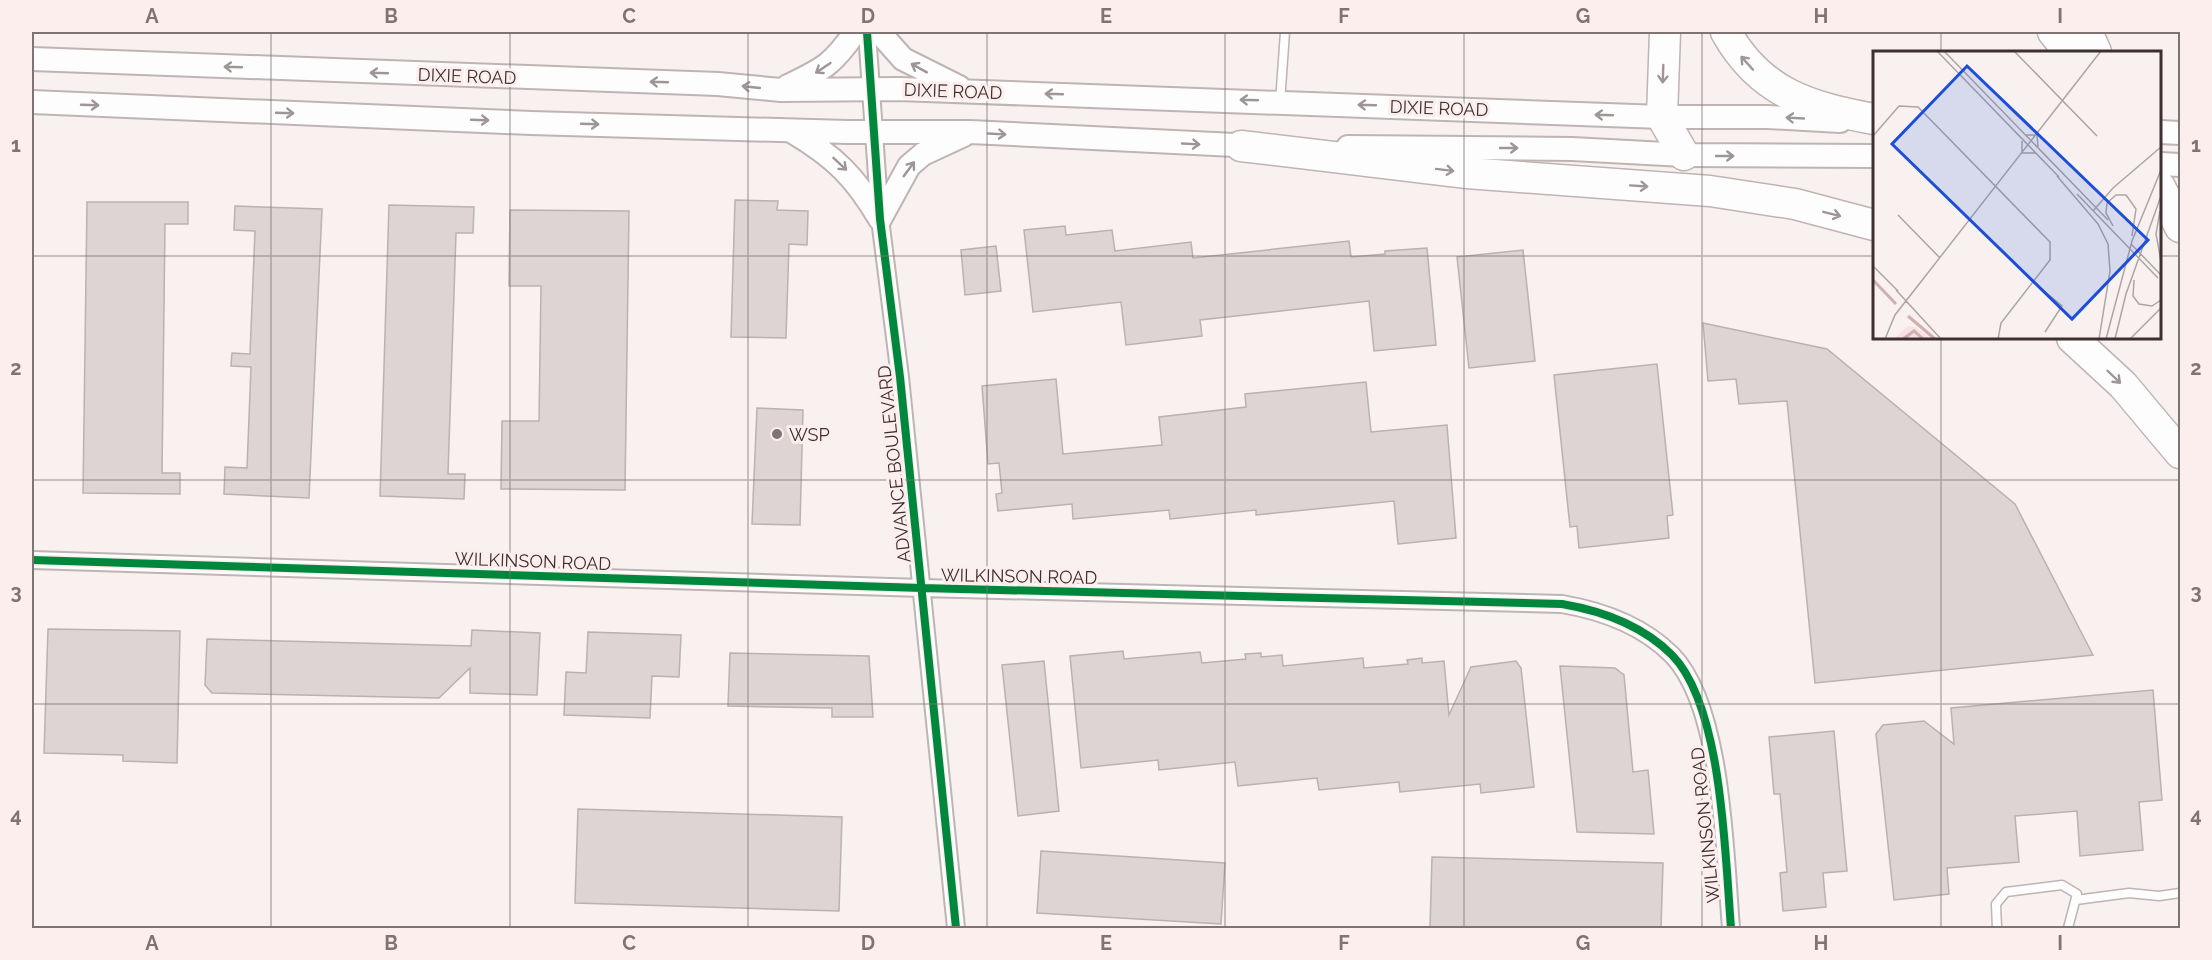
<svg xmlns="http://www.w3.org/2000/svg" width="2212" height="960" viewBox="0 0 2212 960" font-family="Raleway,sans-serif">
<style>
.building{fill:#ded4d4;stroke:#bab1b1;stroke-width:1.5}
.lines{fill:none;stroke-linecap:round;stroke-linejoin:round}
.lane-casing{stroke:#beb4b4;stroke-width:11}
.street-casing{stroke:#beb4b4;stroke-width:20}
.secondary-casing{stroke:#beb4b4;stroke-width:26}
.highway-casing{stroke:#beb4b4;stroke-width:33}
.lane{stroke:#fefdfd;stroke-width:8}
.street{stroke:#fefdfd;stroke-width:16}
.secondary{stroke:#fefdfd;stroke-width:22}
.highway{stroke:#fefdfd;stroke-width:30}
.cycleway-casing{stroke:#fceeed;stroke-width:11}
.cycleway{stroke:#00873e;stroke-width:8}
.oneway{stroke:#9e9696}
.grid{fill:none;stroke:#7f7473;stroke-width:1.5;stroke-opacity:0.55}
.poi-dot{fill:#7f7473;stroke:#fceeed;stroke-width:2}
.labels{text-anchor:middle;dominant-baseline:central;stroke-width:6;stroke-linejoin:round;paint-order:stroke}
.street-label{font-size:18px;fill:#3e3030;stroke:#fceeed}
.poi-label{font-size:18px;fill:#3e3030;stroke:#fceeed;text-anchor:start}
.inset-river{fill:none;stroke:#d2afaf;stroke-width:3}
.inset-road{fill:none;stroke:#aea4a3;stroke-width:1.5}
.view{fill:#1d4ed8;fill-opacity:0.15;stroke:#1d4ed8;stroke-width:3}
.inset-edge{fill:none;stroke:#3e3030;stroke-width:3}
.neatline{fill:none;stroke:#7f7473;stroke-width:2}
.grid-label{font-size:20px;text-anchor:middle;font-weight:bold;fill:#7f7473}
</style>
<rect width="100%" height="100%" fill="#f8f1f0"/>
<!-- building -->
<path class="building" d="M735,200L778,201L777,210L808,211L807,245L789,244L786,338L731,337Z
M87,202H188V224H165L162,473H180V494L83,493Z
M389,205L474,207L473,233H456L448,474H465L464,499L380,496Z
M235,206L322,209L309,498L224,494L225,467L247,468L251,367L231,366L232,353L250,354L255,231L234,230Z
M510,210L629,211L625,490L501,489L502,421H539L541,286H509Z
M1065,226L1066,235L1112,230L1115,251L1191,242L1193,258L1349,241L1351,257L1385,254V251L1427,248L1436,345L1374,351L1369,301L1200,320L1202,336L1126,345L1121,302L1033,312L1024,230Z
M996,246L1001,291L965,295L961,250Z
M1523,250L1535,361L1469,368L1457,257Z
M1703,323L1827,349L2015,504L2093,655L1815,683L1787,401L1739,404L1736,379L1708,381Z
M1657,364L1673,515L1667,516L1669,538L1579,548L1577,526L1570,527L1554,375Z
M1056,379L1063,454L1162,445L1159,417L1246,407L1245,394L1366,382L1371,432L1447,425L1456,538L1398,544L1394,501L1256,515V510L1170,519L1169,510L1073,519L1072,504L998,511L996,494L1002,493L999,463L988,464L982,386Z
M757,408L803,410L800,525L752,524Z
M48,629L180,631L177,763L123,761V755L44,753Z
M472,630L540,633L537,695L470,693V668L439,698L212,693L205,685L207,639L471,646Z
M588,632L681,635L679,677L652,676L650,718L564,715L566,672L586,673Z
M1123,651L1124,659L1200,652L1202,663L1246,659L1245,654L1261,653V657L1282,655L1283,666L1363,658L1364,668L1408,664L1407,660L1422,658V663L1444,661L1449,715L1471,667L1516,661L1521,668L1534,787L1481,793L1480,784L1400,792L1399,782L1319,790L1317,778L1238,786L1235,762L1159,770L1158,760L1081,768L1070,656Z
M730,653L869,656L873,717H832V708L728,706Z
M1044,661L1059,811L1018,816L1002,665Z
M1560,666L1615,668L1624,675L1633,772L1648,770L1654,834L1577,832Z
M2153,690L2162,800L2139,802L2143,850L2080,856L2077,811L2015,816L2019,862L1947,868L1949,894L1894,900L1876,734L1883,725L1924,721L1954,744L1951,708Z
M1834,731L1847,871L1823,873L1826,907L1783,911L1780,873L1787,872L1780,794H1774L1769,737Z
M578,809L842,817L839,911L575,903Z
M1041,851L1225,863L1221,924L1037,913Z
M1432,857L1663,863L1661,928H1430Z"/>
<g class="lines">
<defs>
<path id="lane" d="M1280,102L1285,32
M2076,900L2129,893L2159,896L2180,893
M1997,928L1996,904L2006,892L2062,885L2077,894L2068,928"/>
<path id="street" d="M867,32L880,219L900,377L956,928
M32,560L922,588L1562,604C1603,611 1642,625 1672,655C1723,707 1725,857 1731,928"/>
<path id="secondary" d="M879,32L903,59L959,87
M32,59L718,84L781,90L899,89L1662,117H1768L1840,121
M788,86C824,69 833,64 855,32
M32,102L531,123L847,132H970L1255,146
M793,132C835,157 855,177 880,219
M2160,132L2180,133
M1348,147L1572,149L1684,155L1874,156
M2160,164L2180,165
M880,219L909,166L923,154L964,135"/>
<path id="highway" d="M1665,32L1662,117L1684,155
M1726,32C1760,93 1809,107 1874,119
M2053,32L2069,52
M2087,32L2096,52
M1241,146L1467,173L1710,191L1795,204L1874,225
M2160,187L2180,227
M2072,338L2123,385L2180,453"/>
</defs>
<!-- lane casing -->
<use href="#lane" class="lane-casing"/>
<!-- street casing -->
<use href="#street" class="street-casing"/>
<!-- secondary casing -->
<use href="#secondary" class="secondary-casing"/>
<!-- highway casing -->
<use href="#highway" class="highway-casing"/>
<!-- lane -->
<use href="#lane" class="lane"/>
<!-- street -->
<use href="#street" class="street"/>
<!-- secondary -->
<use href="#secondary" class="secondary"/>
<!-- highway -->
<use href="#highway" class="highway"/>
<defs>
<path id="cycleway" d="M867,32L880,219L900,377L956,928
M32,560L922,588L1562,604C1603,611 1642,625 1672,655C1723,707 1725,857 1731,928"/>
</defs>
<!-- cycleway casing -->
<use href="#cycleway" class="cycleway-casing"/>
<!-- cycleway -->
<use href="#cycleway" class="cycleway"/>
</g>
<!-- one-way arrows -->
<defs><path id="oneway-shaft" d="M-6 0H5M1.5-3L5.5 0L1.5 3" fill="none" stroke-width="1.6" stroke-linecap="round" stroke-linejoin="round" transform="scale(1.5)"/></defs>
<g class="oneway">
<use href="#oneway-shaft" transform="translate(1747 63) rotate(-132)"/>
<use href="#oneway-shaft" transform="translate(233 67) rotate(-178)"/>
<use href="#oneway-shaft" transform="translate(823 68) rotate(146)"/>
<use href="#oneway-shaft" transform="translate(919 68) rotate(-151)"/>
<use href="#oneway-shaft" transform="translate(379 73) rotate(-178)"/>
<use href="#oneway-shaft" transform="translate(1663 74) rotate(92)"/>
<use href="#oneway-shaft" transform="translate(659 82) rotate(-178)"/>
<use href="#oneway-shaft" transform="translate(751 87) rotate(-174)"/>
<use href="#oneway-shaft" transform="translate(1054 94) rotate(-178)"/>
<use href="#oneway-shaft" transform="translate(1249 100) rotate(-178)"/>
<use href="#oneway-shaft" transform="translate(90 105) rotate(2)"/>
<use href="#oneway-shaft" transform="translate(1367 105) rotate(-178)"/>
<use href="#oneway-shaft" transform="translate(285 113) rotate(2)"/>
<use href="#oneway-shaft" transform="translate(1604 115) rotate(-178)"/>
<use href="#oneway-shaft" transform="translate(1795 118) rotate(-177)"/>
<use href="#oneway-shaft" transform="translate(480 120) rotate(2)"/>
<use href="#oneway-shaft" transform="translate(590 124) rotate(2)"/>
<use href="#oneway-shaft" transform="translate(997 134) rotate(3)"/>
<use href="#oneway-shaft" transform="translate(1191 144) rotate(3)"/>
<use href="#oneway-shaft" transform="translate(1509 148)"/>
<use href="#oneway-shaft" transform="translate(1725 156)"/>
<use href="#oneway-shaft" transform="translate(840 164) rotate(43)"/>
<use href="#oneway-shaft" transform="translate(909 169) rotate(-54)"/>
<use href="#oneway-shaft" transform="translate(1445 170) rotate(7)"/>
<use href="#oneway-shaft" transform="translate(1639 186) rotate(4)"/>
<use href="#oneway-shaft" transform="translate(1832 214) rotate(14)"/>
<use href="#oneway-shaft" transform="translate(2114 377) rotate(44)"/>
</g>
<!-- grid -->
<path class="grid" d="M271,32V928M510,32V928M748,32V928M987,32V928M1225,32V928M1464,32V928M1702,32V928M1941,32V52M32,256H1874M2160,256H2180M1941,338V928M32,480H2180M32,704H2180"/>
<!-- markers -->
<circle class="poi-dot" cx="777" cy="434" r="6"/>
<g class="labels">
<!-- street labels -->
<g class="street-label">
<text transform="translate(467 76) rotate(2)">DIXIE ROAD</text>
<text transform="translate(953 91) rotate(2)">DIXIE ROAD</text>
<text transform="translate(1439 108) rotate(2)">DIXIE ROAD</text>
<text transform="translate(894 464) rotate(-96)">ADVANCE BOULEVARD</text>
<text transform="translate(533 561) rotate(2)">WILKINSON ROAD</text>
<text transform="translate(1019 576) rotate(1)">WILKINSON ROAD</text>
<text transform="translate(1705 825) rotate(-96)">WILKINSON ROAD</text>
</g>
<!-- poi labels -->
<g class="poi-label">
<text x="789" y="434">WSP</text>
</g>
</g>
<!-- overview -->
<g transform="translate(1873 51)">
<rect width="288" height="288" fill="#f8f1f0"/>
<path d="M35,275L42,276L58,288H21Z" fill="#fae1e1"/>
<path class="inset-river" d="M0,229L23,253M35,265L62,288M30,288L41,280L50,288"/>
<path class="inset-road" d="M64,0L186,126M71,0L235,169M141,0L224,85M153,84H164L165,96M0,85L26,55L45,56L177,191V209L128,272L125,288M149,90V102H162M184,125L225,173L235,193L237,220L226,288M204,143L285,227M220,160L240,137L288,96M287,160L283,183L288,210M25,164L67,207M240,175L233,162L234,152L243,144H253L263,158L259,185M258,193L288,224M0,215L25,240M261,229L260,245L266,253L279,255L288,249M160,231L189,255L172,281M23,239L68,288M12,288L22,264L228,0M233,288L259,190L288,119M242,288L253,243L288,145M257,288L288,257"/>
<path class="view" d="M94,15L275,189L199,268L19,93Z"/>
<rect width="288" height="288" class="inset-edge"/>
</g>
<!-- border -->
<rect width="2212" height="960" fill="none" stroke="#fceeed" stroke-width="66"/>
<rect x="33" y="33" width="2146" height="894" class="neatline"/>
<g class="grid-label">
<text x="152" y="23">A</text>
<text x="391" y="23">B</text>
<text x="629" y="23">C</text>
<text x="868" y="23">D</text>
<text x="1106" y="23">E</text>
<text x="1344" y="23">F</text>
<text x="1583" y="23">G</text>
<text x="1821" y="23">H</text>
<text x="2060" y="23">I</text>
<text x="16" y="152">1</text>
<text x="2196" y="152">1</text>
<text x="16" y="375">2</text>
<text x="2196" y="375">2</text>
<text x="16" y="599">3</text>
<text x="2196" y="599">3</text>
<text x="16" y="822">4</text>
<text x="2196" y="822">4</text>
<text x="152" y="950">A</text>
<text x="391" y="950">B</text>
<text x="629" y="950">C</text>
<text x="868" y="950">D</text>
<text x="1106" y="950">E</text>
<text x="1344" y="950">F</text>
<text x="1583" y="950">G</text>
<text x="1821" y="950">H</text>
<text x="2060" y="950">I</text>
</g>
</svg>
